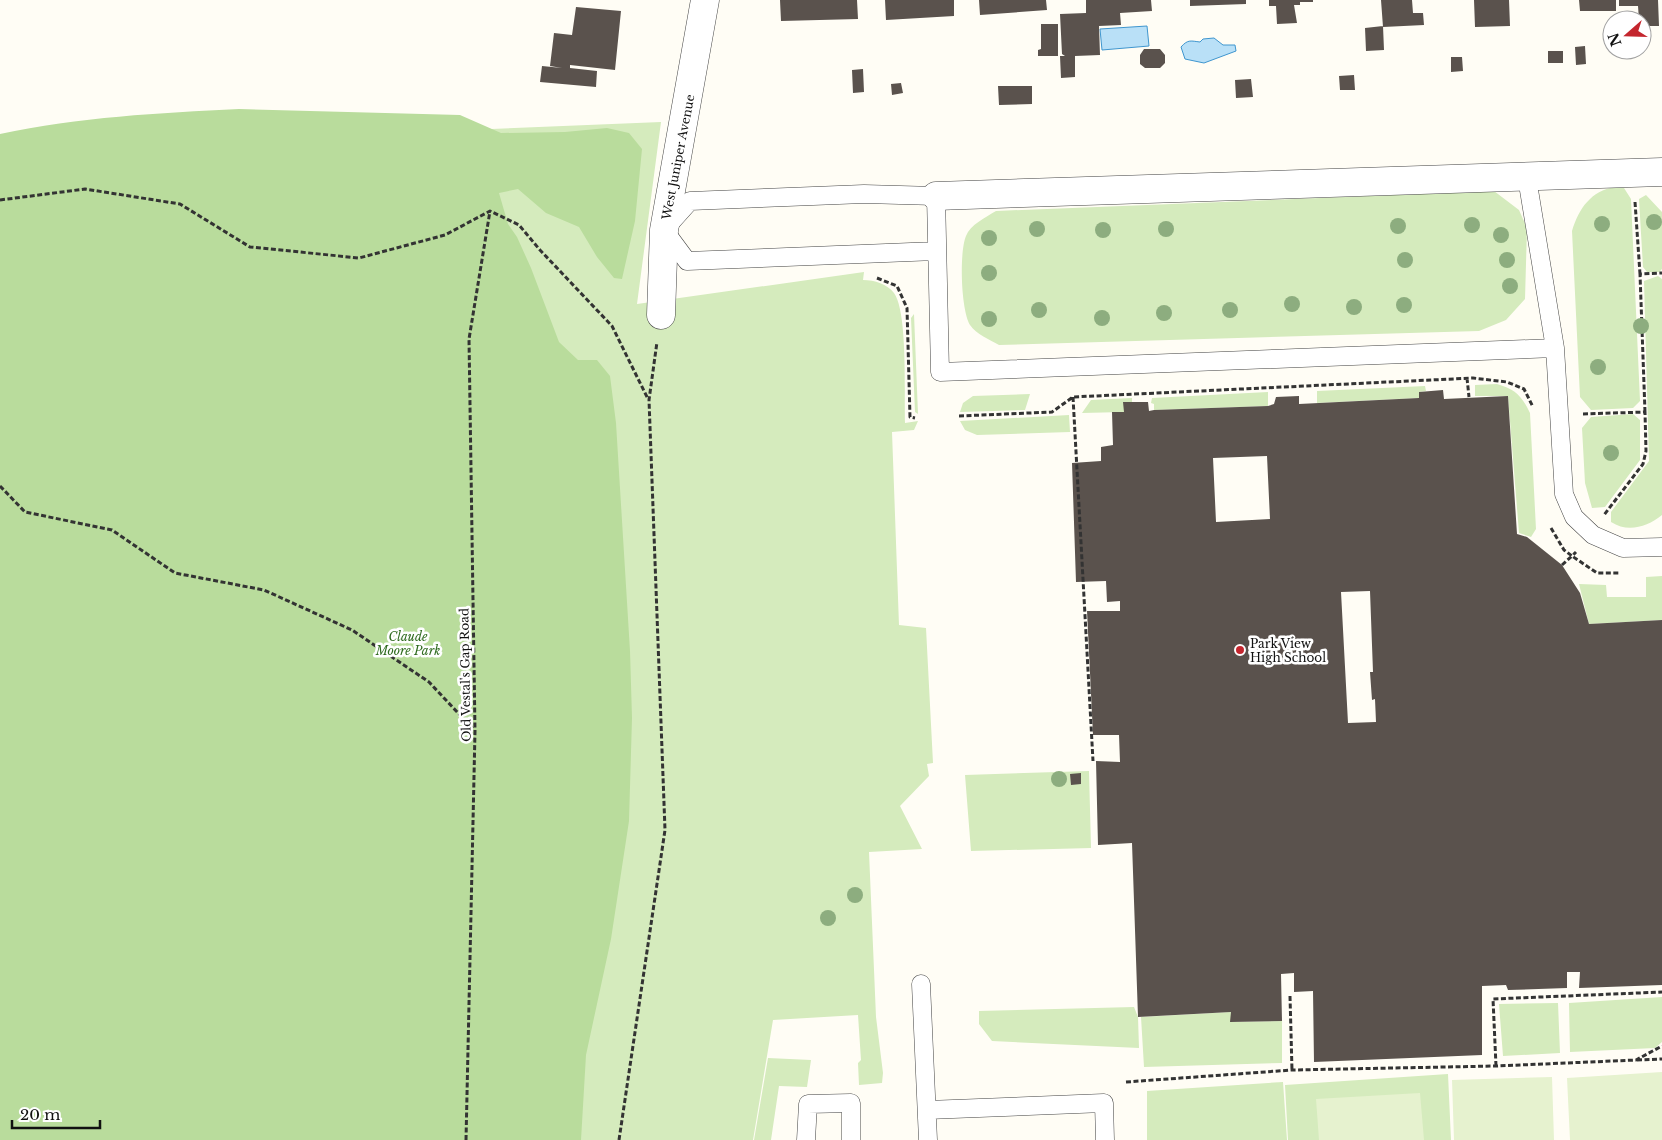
<svg xmlns="http://www.w3.org/2000/svg" width="1662" height="1140" viewBox="0 0 1662 1140" font-family="'Libre Baskerville',serif">
<style>
.green{fill:#d5ebbd}
.forest{fill:#b9dc9c}
.pitch{fill:#e6f2cf}
.water{fill:#b9e0f7;stroke:#3f96cf}
.building{fill:#5a524d;fill-rule:evenodd}
.lines{fill:none;stroke-linecap:round;stroke-linejoin:round}
.service-casing{stroke:#444;stroke-width:19}
.minor-casing{stroke:#444;stroke-width:29}
.path{stroke:#333;stroke-width:3;stroke-dasharray:5 2.5;stroke-linecap:butt}
.service{stroke:#fff;stroke-width:18}
.minor{stroke:#fff;stroke-width:28}
.tree{fill:#8dad7f}
.poi-dot{fill:#c4262e;stroke:#fff;stroke-width:2}
.labels{text-anchor:middle;dominant-baseline:central;stroke-width:5;stroke-linejoin:round;paint-order:stroke}
.street-label{font-size:12px;fill:#111;stroke:#fff}
.park-label{font-size:12px;font-style:italic;fill:#2f6b1f;stroke:#fff}
.poi-label{font-size:12px;fill:#111;stroke:#fff;text-anchor:start}
</style>
<rect width="100%" height="100%" fill="#fffdf5"/>
<!-- green -->
<path class="green" d="M661,122L637,304L864,272L863,280C875,280 887,284 894,293C908,312 904,396 905,423L918,421L914,430L892,432L899,625L926,628L933,763L927,764L929,776L900,806L922,849L869,852L876,1017L883,1073L882,1083L859,1085L858,1063L861,1060L858,1015L773,1020L753,1140H0V149Z
M1615,187L1624,188L1631,199L1640,401L1633,408L1591,410L1580,397L1572,231C1579,208 1591,191 1615,187Z
M1494,191L1519,210L1527,228L1525,299L1506,320L1479,331L999,345C990,340 976,334 970,325C961,310 959,253 966,236C970,225 986,217 996,211Z
M1646,195L1662,212V269L1659,272H1647L1643,267L1639,199Z
M1658,276L1662,279V515C1647,527 1628,533 1611,522V512L1649,461L1644,281Z
M914,314L918,414L915,412L911,318Z
M1497,384C1515,389 1522,396 1530,413L1536,529L1531,537L1519,533L1508,396H1475V385Z
M1425,386L1426,391L1419,392V398L1317,403V391Z
M1268,392V406L1154,410V404L1151,403L1152,398Z
M1030,394L1025,410L960,412L963,403L973,396Z
M1132,398V402L1124,412L1082,413L1091,400Z
M1633,414L1640,420V460L1605,507L1592,508L1585,483L1582,428L1591,417Z
M1069,415L1070,432L977,435L965,430L960,421Z
M1662,576V620L1589,624L1579,584L1606,585L1607,597H1646V577Z
M1089,771L1091,848L971,851L965,775Z
M1662,997V1042L1655,1048L1570,1052L1569,1003Z
M1558,1003L1560,1053L1503,1056L1499,1004Z
M1134,1007L1138,1017L1139,1048L992,1041L979,1024V1011Z
M1231,1012V1022L1282,1021V1063L1144,1067L1141,1017Z
M768,1058L811,1060L807,1087L779,1086L771,1140H754Z
M1448,1074L1451,1140H1288L1285,1085Z
M1283,1082L1287,1140H1147V1091Z"/>
<!-- forest -->
<path class="forest" d="M239,109L460,115L501,133L565,132L607,128L629,133L642,149L635,221L622,279L614,278L597,257L579,227L546,213L518,189L499,193L508,224L517,237L531,268L559,342L578,360H597L610,376L616,423L630,651L632,718L629,821L611,939L586,1055L581,1140H0V134C79,117 159,113 239,109Z"/>
<!-- pitch -->
<path class="pitch" d="M1662,1072V1140H1570L1567,1078Z
M1552,1077L1554,1140H1454L1452,1080Z
M1420,1093L1424,1140H1319L1316,1099Z"/>
<!-- water -->
<path class="water" d="M1147,26L1149,46L1102,50L1100,29Z
M1214,38L1223,45H1235L1236,51L1204,63L1185,59L1181,47C1188,39 1191,41 1200,42L1203,39Z"/>
<!-- building -->
<path class="building" d="M780,0H857L858,19L781,21Z
M885,0H954V16L886,20Z
M979,0H1046L1047,10L980,15Z
M1086,0H1151L1152,11L1120,13L1121,25L1099,26L1100,55L1075,56V77L1061,78L1060,56H1065L1062,54L1060,14L1086,13Z
M1190,0H1246V4L1190,6Z
M1269,0H1313V2H1300V5H1294L1297,23L1277,24L1276,6H1269Z
M1381,0H1412L1413,13H1423L1424,25L1383,27Z
M1474,0H1509L1510,26L1475,27Z
M1579,0H1616V11H1580Z
M1619,0H1658L1659,26H1642V20H1639L1638,6H1619Z
M576,7L621,11L615,70L570,65V68L597,71L596,87L540,82L542,66L562,68L550,66L554,33L572,35Z
M1041,24H1058V56H1038V50L1041,49Z
M1383,26L1384,50L1366,51L1365,28Z
M1585,46L1586,64L1576,65L1575,47Z
M1144,49H1160L1165,55V63L1160,68H1145L1140,64V55Z
M1548,51H1563V63H1548Z
M1451,57H1462L1463,71L1451,72Z
M863,69L864,92L853,93L852,70Z
M1354,75L1355,90H1340L1339,76Z
M1251,79L1253,97L1236,98L1235,80Z
M901,83L903,93L892,95L891,84Z
M998,86H1032V104L999,105Z
M1443,390L1444,399L1508,396L1517,534L1527,537L1562,565L1580,593L1589,624L1662,620V985L1579,988L1580,972H1567V988L1508,990L1506,985L1482,986V1055L1314,1062L1313,991L1294,992V973L1281,974L1282,1021L1230,1022L1231,1012L1138,1017L1132,843L1098,845L1096,761L1120,762L1119,735H1093L1087,611H1120V601L1107,602L1106,581L1076,582L1072,463L1101,461V447L1113,445L1112,412H1124L1123,402H1148L1149,411L1154,410L1268,406L1274,404L1276,397L1299,396V404L1419,398V392ZM1267,456L1270,519L1216,522L1213,458ZM1370,591L1373,672H1370L1372,700L1375,699L1376,722L1348,723L1341,592Z
M1081,773V784L1071,785L1070,774Z"/>
<g class="lines">
<defs>
<path id="service" d="M1527,178L1555,348L1564,494L1574,517L1593,535L1623,548L1662,547
M936,251L687,261L664,230L690,201L864,194L936,196L940,372L1555,348
M921,984L928,1140
M927,1110L1104,1103L1105,1140
M806,1140L808,1104L851,1103V1140"/>
<path id="minor" d="M936,196L1662,172
M661,315L664,230L705,0"/>
</defs>
<!-- service casing -->
<use href="#service" class="service-casing"/>
<!-- minor casing -->
<use href="#minor" class="minor-casing"/>
<!-- path -->
<path class="path" d="M0,200L85,189L180,204L250,247L359,258L445,235L490,211L519,225L540,250L612,326L648,399
M1635,202L1640,274
M877,278L897,286L907,308L910,417L915,418
M1467,378L1469,397
M1073,397L1093,761
M1645,412L1640,274L1662,273
M1583,414L1645,412L1646,451L1643,464L1604,515
M959,416L1052,412L1073,397L1473,378L1507,382L1524,389L1533,407
M0,486L25,512L112,530L175,573L264,590L352,630L429,682L474,730
M1551,528L1564,550L1572,556L1576,552
M1562,565L1572,556L1597,573H1619
M1290,996L1292,1070
M1637,1060L1662,1059
M1496,1066L1493,999L1662,992
M1126,1082L1292,1070L1496,1066L1636,1060L1662,1046
M466,1140L475,731L469,339L490,211
M619,1140L665,830L649,400L657,342"/>
<!-- service -->
<use href="#service" class="service"/>
<!-- minor -->
<use href="#minor" class="minor"/>
</g>
<!-- trees -->
<g class="tree">
<circle cx="1654" cy="222" r="8"/>
<circle cx="1602" cy="224" r="8"/>
<circle cx="1472" cy="225" r="8"/>
<circle cx="1398" cy="226" r="8"/>
<circle cx="1037" cy="229" r="8"/>
<circle cx="1166" cy="229" r="8"/>
<circle cx="1103" cy="230" r="8"/>
<circle cx="1501" cy="235" r="8"/>
<circle cx="989" cy="238" r="8"/>
<circle cx="1405" cy="260" r="8"/>
<circle cx="1507" cy="260" r="8"/>
<circle cx="989" cy="273" r="8"/>
<circle cx="1510" cy="286" r="8"/>
<circle cx="1292" cy="304" r="8"/>
<circle cx="1404" cy="305" r="8"/>
<circle cx="1354" cy="307" r="8"/>
<circle cx="1039" cy="310" r="8"/>
<circle cx="1230" cy="310" r="8"/>
<circle cx="1164" cy="313" r="8"/>
<circle cx="1102" cy="318" r="8"/>
<circle cx="989" cy="319" r="8"/>
<circle cx="1641" cy="326" r="8"/>
<circle cx="1598" cy="367" r="8"/>
<circle cx="1611" cy="453" r="8"/>
<circle cx="1059" cy="779" r="8"/>
<circle cx="855" cy="895" r="8"/>
<circle cx="828" cy="918" r="8"/>
</g>
<!-- markers -->
<circle class="poi-dot" cx="1240" cy="650" r="5"/>
<g class="labels">
<!-- street labels -->
<g class="street-label">
<text transform="translate(678 157) rotate(-79)">West Juniper Avenue</text>
<text transform="translate(465 675) rotate(-91)">Old Vestal's Gap Road</text>
</g>
<!-- park labels -->
<g class="park-label">
<text x="408" y="636">Claude<tspan x="408" dy="14">Moore Park</tspan></text>
</g>
<!-- poi labels -->
<g class="poi-label">
<text x="1250" y="643">Park View<tspan x="1250" dy="14">High School</tspan></text>
</g>
</g>
<!-- north arrow -->
<g transform="translate(1627 35) rotate(250)"><circle r="24" fill="#ffffff" stroke="#a0a0a0"/>
<path d="M0-4L9 19L0 12L-9 19Z" fill="#c4262e"/>
<text y="-8" font-size="14" font-weight="bold" text-anchor="middle" fill="#111111">N</text>
</g>
<!-- scale -->
<path d="M12 1120v8h88v-8" fill="none" stroke="#111111" stroke-width="2.5"/>
<text x="20" y="1120" font-size="15" fill="#111111" stroke="#ffffff" stroke-width="4" paint-order="stroke">20 m</text>
</svg>
